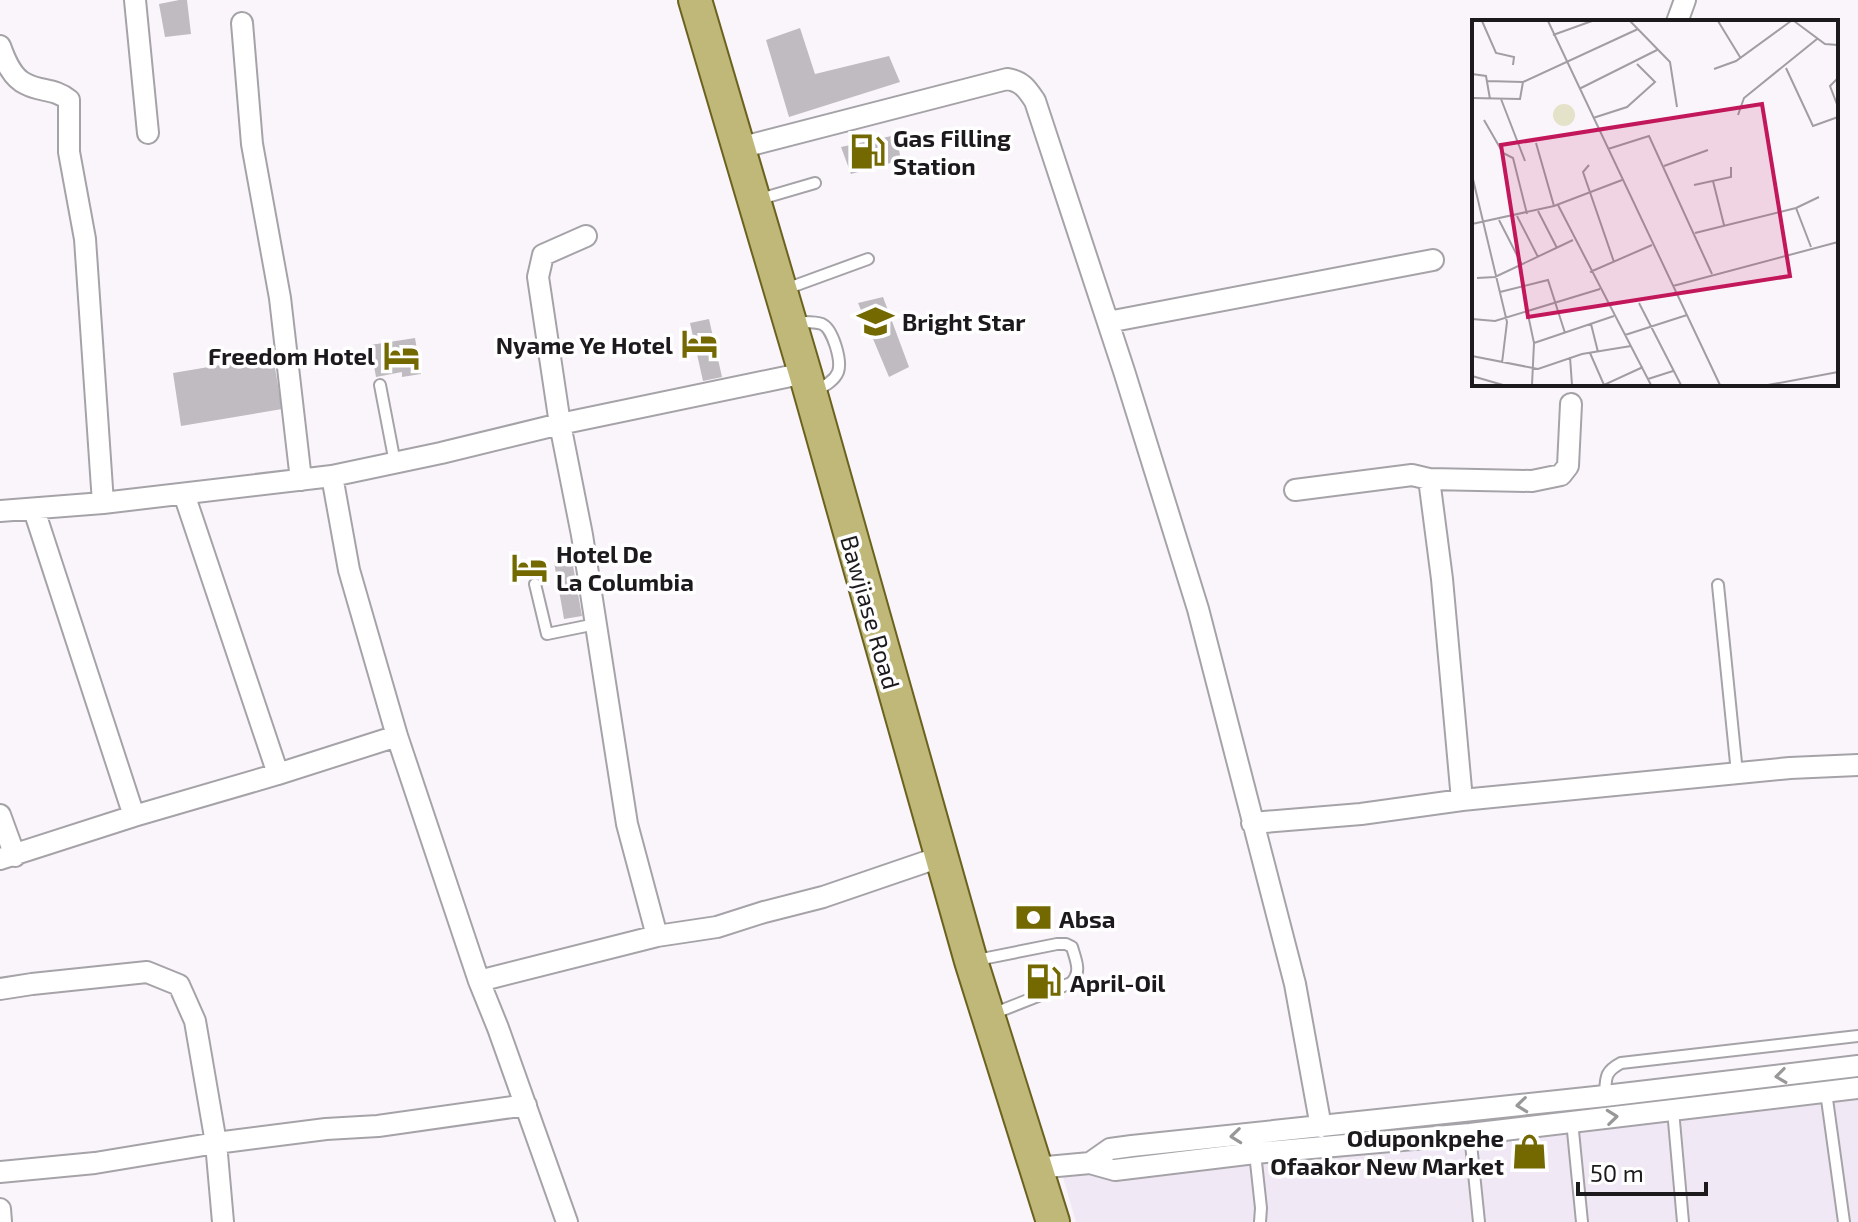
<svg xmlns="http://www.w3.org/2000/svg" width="1858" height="1222" viewBox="0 0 1858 1222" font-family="'Exo 2',sans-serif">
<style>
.built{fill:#f0e8f4}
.building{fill:#bfbbc0}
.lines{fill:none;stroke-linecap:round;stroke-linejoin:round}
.lane-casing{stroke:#a6a3a8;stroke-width:14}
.street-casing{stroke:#a6a3a8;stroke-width:24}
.primary-casing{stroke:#6b621f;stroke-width:36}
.lane{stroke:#fff;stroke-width:10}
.street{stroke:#fff;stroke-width:20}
.primary{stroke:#bfb879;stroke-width:32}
.oneway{stroke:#999899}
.labels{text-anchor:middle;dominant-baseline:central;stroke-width:7;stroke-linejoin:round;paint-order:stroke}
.poi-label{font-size:24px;font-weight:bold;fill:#1c1a1c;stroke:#fff;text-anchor:start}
.street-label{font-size:24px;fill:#1c1a1c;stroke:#fff}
.inset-road{fill:none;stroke:#a19da2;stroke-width:2}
.view{fill:#c2185b;fill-opacity:0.15;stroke:#c2185b;stroke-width:4}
.inset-edge{fill:none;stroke:#1c1a1c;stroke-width:4}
</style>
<rect width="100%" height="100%" fill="#faf5fb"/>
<!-- built -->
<path class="built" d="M1858,1083V1222H1076L1060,1167L1343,1135Z"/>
<!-- building -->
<path class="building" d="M179,0H187L191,34L165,37L159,4Z
M800,28L815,74L889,56L900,82L789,117L766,40Z
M896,135L901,160L851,174L841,147Z
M883,297L909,367L889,377L858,303Z
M709,319L722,377L703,381L690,323Z
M415,338L421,374L402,377V372L376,377L370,345Z
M273,356L282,409L181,426L173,373Z
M572,560L582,616L564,619L554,562Z"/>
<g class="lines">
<defs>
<path id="lane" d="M757,200L815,183
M783,290L868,259
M796,322C804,322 814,321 822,324C833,329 842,361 838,372C834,382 822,387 813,392
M380,385L395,463
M535,584L547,634L596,624
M1718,585L1737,773
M977,960L1057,944H1066L1072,947C1076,961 1082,972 1071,983L990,1015
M1826,1092L1844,1222
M1605,1096C1606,1078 1604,1072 1621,1063L1858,1036
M1673,1110L1683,1222
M1572,1121L1582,1222
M1470,1134L1479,1222
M1255,1153L1261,1208L1260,1222"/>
<path id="street" d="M135,0L148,133
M1677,22L1685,0
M242,23L252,144L280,298L301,480
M0,46C5,60 12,78 26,84C41,92 54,88 69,100V152L85,239L103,503
M739,148L1007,79C1022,81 1027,89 1035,101L1124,371L1198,609L1295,984L1321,1127
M586,236L543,255L538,277L560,424L582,535L627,824L657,936
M1108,322L1433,260
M332,476L349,570L397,736L479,981L498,1028L567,1222
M1429,479L1442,579L1462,800
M1295,490L1412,475L1429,479L1532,481L1561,475L1568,466L1571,404
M184,494L278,774
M34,510L134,816
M0,511L103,503L332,476L441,453L560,424L805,373
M0,815L15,856
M1252,823L1361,814L1462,800L1790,768L1858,765
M0,859L134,816L278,774L397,736
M479,981L657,936L717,927L764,912L823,897L940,857
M0,989L32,984L147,972L179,985L195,1021L216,1143L223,1222
M1090,1163L1110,1149L1132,1146L1605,1096L1858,1066
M1036,1168L1090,1163L1115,1170L1255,1153L1470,1134L1858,1088
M0,1172L95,1163L216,1143L326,1129L378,1126L526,1105
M0,1209L1,1222"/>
<path id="primary" d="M695,0L805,373L971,961L1053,1222"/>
</defs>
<!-- lane casing -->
<use href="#lane" class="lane-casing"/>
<!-- street casing -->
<use href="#street" class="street-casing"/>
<!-- primary casing -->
<use href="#primary" class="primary-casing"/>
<!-- lane -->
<use href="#lane" class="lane"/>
<!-- street -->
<use href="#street" class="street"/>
<!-- primary -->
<use href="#primary" class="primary"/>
</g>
<!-- one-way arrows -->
<defs><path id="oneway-chevron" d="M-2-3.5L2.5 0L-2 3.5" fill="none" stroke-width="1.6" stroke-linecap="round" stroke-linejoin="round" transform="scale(2)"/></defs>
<g class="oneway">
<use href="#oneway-chevron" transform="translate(1781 1076) rotate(173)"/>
<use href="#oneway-chevron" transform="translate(1522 1105) rotate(174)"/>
<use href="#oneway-chevron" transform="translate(1612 1117) rotate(-6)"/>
<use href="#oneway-chevron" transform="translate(1236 1136) rotate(174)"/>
</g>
<!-- icons -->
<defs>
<symbol id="fuel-bare" viewBox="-9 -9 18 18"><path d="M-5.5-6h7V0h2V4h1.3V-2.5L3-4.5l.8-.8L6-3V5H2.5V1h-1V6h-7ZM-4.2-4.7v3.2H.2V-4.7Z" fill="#736900" stroke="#fff" stroke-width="2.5" paint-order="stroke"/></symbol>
<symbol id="school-bare" viewBox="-9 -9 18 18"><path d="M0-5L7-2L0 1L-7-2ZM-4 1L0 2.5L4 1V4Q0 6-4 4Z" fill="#736900" stroke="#fff" stroke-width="2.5" paint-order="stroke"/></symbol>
<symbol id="hotel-bare" viewBox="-9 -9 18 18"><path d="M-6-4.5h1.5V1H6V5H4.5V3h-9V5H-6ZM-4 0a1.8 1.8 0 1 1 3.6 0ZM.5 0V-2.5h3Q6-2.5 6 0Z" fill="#736900" stroke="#fff" stroke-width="2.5" paint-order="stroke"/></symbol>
<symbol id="bank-bare" viewBox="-9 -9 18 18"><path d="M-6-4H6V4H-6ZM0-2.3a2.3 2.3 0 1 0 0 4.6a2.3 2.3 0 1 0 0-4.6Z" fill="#736900" stroke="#fff" stroke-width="2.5" paint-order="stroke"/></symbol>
<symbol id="shop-bare" viewBox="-9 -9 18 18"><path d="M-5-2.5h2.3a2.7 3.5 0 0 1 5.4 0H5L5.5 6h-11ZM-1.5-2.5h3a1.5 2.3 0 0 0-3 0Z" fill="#736900" stroke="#fff" stroke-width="2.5" paint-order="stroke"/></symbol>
</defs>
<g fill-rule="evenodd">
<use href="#fuel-bare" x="842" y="126" width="51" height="51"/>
<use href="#school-bare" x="850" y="296" width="51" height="51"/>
<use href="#hotel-bare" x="674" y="318" width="51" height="51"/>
<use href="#hotel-bare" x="376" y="330" width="51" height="51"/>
<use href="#hotel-bare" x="504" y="542" width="51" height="51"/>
<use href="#bank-bare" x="1008" y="892" width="51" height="51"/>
<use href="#fuel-bare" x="1018" y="956" width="51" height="51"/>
<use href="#shop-bare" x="1504" y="1126" width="51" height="51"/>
</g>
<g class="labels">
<!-- poi labels -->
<g class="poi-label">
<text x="893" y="137">Gas Filling<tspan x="893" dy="28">Station</tspan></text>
<text x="902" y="321">Bright Star</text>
<text x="673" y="344" text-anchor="end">Nyame Ye Hotel</text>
<text x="375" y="355" text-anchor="end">Freedom Hotel</text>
<text x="556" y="553">Hotel De<tspan x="556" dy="28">La Columbia</tspan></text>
<text x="1059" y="918">Absa</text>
<text x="1070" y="982">April-Oil</text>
<text x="1504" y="1137" text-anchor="end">Oduponkpehe<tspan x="1504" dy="28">Ofaakor New Market</tspan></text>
</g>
<!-- street labels -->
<g class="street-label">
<text transform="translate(871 612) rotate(74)">Bawjiase Road</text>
</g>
</g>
<!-- overview -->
<g transform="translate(1472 20)">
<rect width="366" height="366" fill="#faf5fb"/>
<path d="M81 95a11 11 0 1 1 22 0a11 11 0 1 1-22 0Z" fill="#e4e2c8"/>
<path class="inset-road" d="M10,1L24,33L42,37L41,45M76,1L248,365M158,1L198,42L205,87M246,1L268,37M322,1L353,24L366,25M81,15L120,1M314,48L341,106L366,97M242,49L264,41L319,1M0,54L14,56L18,79M366,58L358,66L366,87M15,61L51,62M107,69L185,30M0,78L48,79L51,62L166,9M29,79L53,141M266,95L272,78L345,19M121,98L155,87L183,62L165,44M12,100L31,133L41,138L55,194M64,123L82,186M136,129L177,116L240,254M117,145L111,152L142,242M192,146L236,130M0,155L35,302L30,343M241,161L252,205M222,165L259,157V147M86,185L179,365M324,188L347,177M66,191L85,228M45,196L66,237M27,200L50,245M0,204L82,186L150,160M223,213L324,188L339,227M118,252L180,225M5,258L23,257L101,220M201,266L366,222M28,272L76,260L93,313M167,283L209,365M55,290L62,323L60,365M0,299L23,301L128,269M119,304L126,332M153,315L215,295M62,323L142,296M118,333L132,365L171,347M0,336L66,349L110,334L159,326M98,337L100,365M0,356L31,365M176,359L201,351M296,365L366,352"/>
<path class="view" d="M290,84L318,256L56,297L29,125Z"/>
<rect width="366" height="366" class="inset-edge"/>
</g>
<!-- scale -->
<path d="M1578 1182v12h128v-12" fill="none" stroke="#1c1a1c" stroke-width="4"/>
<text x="1590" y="1182" font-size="24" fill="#1c1a1c" stroke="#ffffff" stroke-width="6" paint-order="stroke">50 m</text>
</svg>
